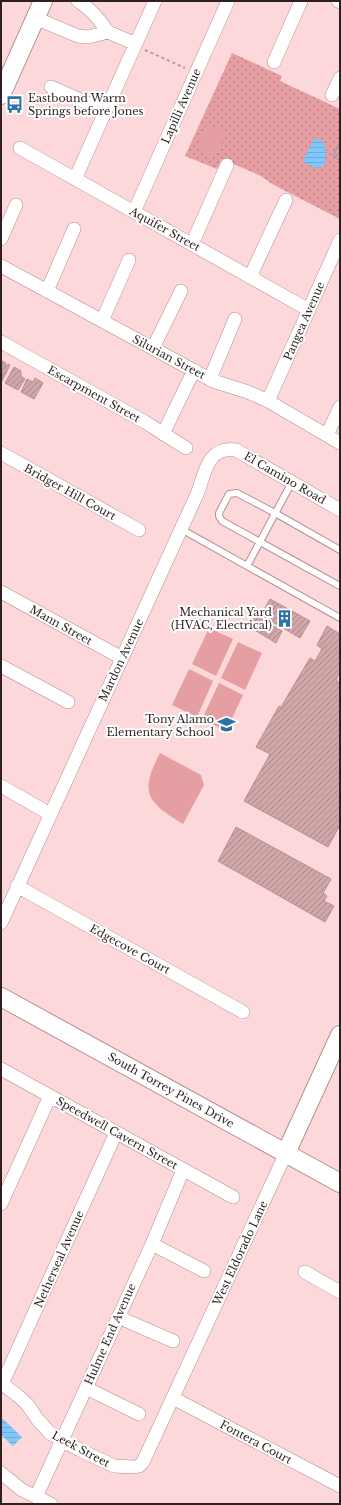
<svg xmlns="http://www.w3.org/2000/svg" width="341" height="1505" viewBox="0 0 341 1505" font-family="'Libre Baskerville',serif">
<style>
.grass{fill:url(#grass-dots)}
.pitch{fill:#e59ea2}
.water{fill:url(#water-rules)}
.building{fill:url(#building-hatch);stroke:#b99092}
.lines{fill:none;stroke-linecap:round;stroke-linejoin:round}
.lane-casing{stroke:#b68e90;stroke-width:8}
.street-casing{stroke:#b68e90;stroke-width:14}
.secondary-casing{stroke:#b68e90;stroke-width:20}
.path{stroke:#b79a9c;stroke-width:2;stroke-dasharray:3 3;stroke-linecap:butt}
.lane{stroke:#fff;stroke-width:6}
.street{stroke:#fff;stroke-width:13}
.secondary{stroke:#fff;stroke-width:18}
.labels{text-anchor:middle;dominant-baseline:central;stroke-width:4;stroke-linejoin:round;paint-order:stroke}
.poi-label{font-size:11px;fill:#2f1f20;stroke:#fff;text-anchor:end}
.street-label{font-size:11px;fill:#2f1f20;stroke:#fff}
</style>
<defs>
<pattern id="grass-dots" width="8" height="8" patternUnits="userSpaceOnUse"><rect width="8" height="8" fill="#e59ea2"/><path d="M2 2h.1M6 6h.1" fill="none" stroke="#ba8084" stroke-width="1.8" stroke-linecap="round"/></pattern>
<pattern id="water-rules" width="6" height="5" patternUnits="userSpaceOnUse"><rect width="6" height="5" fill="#81c6fd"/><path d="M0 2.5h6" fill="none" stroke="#70aad9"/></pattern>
<pattern id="building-hatch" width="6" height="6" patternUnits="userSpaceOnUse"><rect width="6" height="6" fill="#d0a6a8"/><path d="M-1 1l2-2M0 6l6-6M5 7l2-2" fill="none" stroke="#a98788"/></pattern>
</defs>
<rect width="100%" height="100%" fill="#fcd8da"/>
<!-- grass -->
<path class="grass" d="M232,53L282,76L280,81L340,109V219L272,184L261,176L222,159L217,169L185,156Z"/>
<!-- pitch -->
<path class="pitch" d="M207,124L226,133L215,157L196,148Z
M209,628L233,639L216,676L192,664Z
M238,642L262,653L245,690L221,678Z
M189,669L213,681L197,717L172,705Z
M219,683L243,695L226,731L202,719Z
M160,753L201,775L204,785L183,824C147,802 139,793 160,753Z"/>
<!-- water -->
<path class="water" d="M314,138L325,143L324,149L327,152L325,158V164C318,172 310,165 303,162Z
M3,1419L22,1437L13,1446L1,1435V1420Z"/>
<!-- building -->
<path class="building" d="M340,142V160L333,156Z
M2,361L6,363L5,365L7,366L8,364L10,365L2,381Z
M14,367L21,371V376L25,379L18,390L5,383Z
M35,378L43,383L34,399L21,392L27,379L33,382Z
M270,599L310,621L300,638L261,615Z
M254,615L282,631L276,643L248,626Z
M327,626L340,634V672L336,680L340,683V825L328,847L244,801L270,754L256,747L279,706L281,707L310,658L315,661L322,649L317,645Z
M236,827L331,879L323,893L327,896L324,901L334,906L325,922L218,861Z"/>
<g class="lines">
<defs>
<path id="lane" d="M181,529L340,618
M340,550L275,513L237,493L229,494L219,513V516L222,521L340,586
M247,566L292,482"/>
<path id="street" d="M78,1C91,9 99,19 108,32
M338,1L340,2
M35,18L78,36L88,37L108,32L136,44
M274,62L301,1
M51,87L105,111
M332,95L340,78
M20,148L309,310
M75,179L155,1
M134,212L228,1
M1,239L16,205
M192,244L227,165
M1,266L213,381L248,392L268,401L340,443
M250,277L286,200
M47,291L74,229
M102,321L129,260
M1,342L145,422L186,448
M153,348L181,291
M210,379L235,319
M268,401L340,240
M163,434L194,370
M327,435L340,407
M1,453L139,530
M1,592L122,658
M1,666L68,702
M1,786L50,814
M17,886L243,1012
M1,923L198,492C205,472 208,446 236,450L340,510
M1,1069L233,1197
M1,1204L50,1096
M152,1244L204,1271
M305,1272L340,1292
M118,1317L173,1341
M1,1383L17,1395L27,1404L38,1420L51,1434L80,1450L114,1466L134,1467L139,1466L143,1462L286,1153
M2,1384L116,1133
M86,1388L139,1414
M173,1398L340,1486
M1,1473L22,1490L51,1504
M36,1497L152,1244L183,1170"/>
<path id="secondary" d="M1,95L43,1
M1,997L340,1183
M286,1153L340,1035"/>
</defs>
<!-- lane casing -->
<use href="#lane" class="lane-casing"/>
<!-- street casing -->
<use href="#street" class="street-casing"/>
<!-- secondary casing -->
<use href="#secondary" class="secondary-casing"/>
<!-- path -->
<path class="path" d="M145,50L185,68"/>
<!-- lane -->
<use href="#lane" class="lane"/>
<!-- street -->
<use href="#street" class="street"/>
<!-- secondary -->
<use href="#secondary" class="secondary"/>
</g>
<!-- icons -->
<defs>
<symbol id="bus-bare" viewBox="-9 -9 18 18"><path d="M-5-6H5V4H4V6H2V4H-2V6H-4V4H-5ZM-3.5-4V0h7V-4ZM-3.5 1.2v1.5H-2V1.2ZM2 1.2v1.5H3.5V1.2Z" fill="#2973a6" stroke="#fff" stroke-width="2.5" paint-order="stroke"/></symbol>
<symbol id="building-bare" viewBox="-9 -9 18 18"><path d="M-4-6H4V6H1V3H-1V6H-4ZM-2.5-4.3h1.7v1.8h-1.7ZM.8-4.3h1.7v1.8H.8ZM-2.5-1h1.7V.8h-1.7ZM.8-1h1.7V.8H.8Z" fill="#2973a6" stroke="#fff" stroke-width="2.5" paint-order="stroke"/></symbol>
<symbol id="school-bare" viewBox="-9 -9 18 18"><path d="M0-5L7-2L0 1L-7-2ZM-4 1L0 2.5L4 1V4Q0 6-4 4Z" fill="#2973a6" stroke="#fff" stroke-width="2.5" paint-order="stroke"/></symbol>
</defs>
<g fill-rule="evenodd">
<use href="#bus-bare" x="2" y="92" width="25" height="25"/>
<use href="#building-bare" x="272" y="606" width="25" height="25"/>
<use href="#school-bare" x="214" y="712" width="25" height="25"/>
</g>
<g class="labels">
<!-- poi labels -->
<g class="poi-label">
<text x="28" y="98" text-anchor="start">Eastbound Warm<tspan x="28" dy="13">Springs before Jones</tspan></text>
<text x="272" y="612">Mechanical Yard<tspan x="272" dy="13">(HVAC, Electrical)</tspan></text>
<text x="214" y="719">Tony Alamo<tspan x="214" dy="13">Elementary School</tspan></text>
</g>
<!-- street labels -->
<g class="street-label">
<text transform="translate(181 106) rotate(-66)">Lapilli Avenue</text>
<text transform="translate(165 229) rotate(29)">Aquifer Street</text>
<text transform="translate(304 321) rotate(-66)">Pangea Avenue</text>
<text transform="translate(169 357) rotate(28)">Silurian Street</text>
<text transform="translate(94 394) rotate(29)">Escarpment Street</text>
<text transform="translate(285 478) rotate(30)">El Camino Road</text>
<text transform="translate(70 492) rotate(29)">Bridger Hill Court</text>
<text transform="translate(61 625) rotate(29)">Mann Street</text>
<text transform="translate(121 660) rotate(-65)">Mardon Avenue</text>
<text transform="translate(130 949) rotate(29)">Edgecove Court</text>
<text transform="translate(171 1090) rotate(29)">South Torrey Pines Drive</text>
<text transform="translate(117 1133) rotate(29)">Speedwell Cavern Street</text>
<text transform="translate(240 1253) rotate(-65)">West Eldorado Lane</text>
<text transform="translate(59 1259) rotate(-66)">Netherseal Avenue</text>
<text transform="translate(110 1334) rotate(-66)">Hulme End Avenue</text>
<text transform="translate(256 1442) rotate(28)">Fontera Court</text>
<text transform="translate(81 1449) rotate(28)">Leek Street</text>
</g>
</g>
<!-- border -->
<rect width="341" height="1505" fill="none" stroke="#2f1f20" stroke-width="4"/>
</svg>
